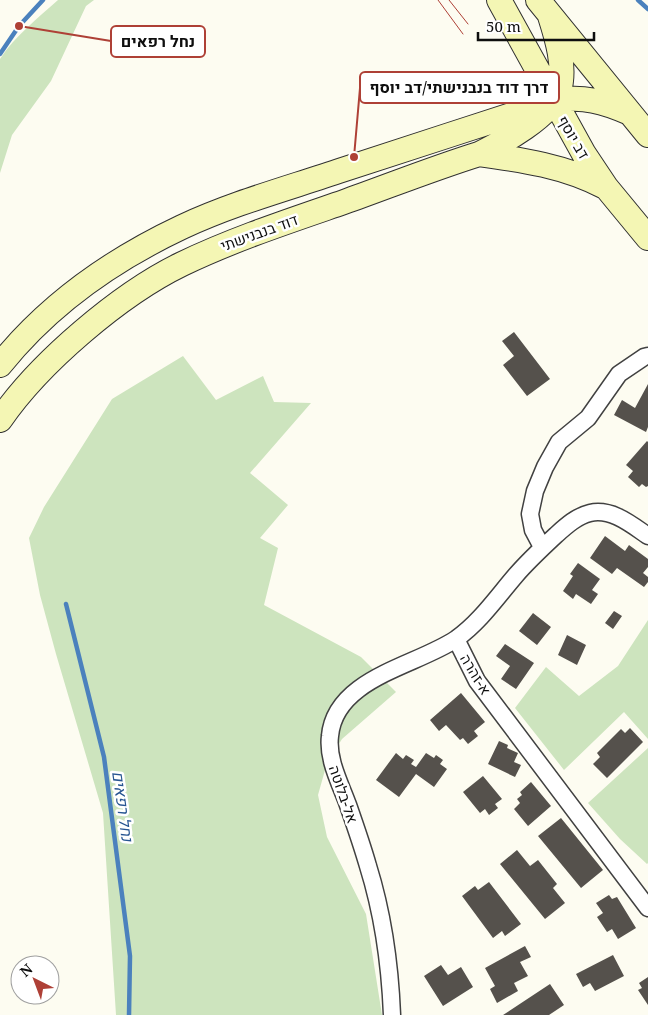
<svg xmlns="http://www.w3.org/2000/svg" width="648" height="1015" viewBox="0 0 648 1015" font-family="'Noto Serif',Heebo,serif">
<style>
.green{fill:#cde4be}
.lines{fill:none;stroke-linecap:round;stroke-linejoin:round}
.stream{stroke:#4b81bd;stroke-width:4.5}
.building{fill:#55514c}
.minor-casing{stroke:#414141;stroke-width:19}
.secondary-casing{stroke:#303030;stroke-width:26}
.minor{stroke:#fff;stroke-width:16}
.secondary{stroke:#f4f6b4;stroke-width:24}
.tram{stroke:#ae4036;stroke-width:1}
.labels{text-anchor:middle;dominant-baseline:central;stroke-width:5;stroke-linejoin:round;paint-order:stroke}
.street-label{font-size:15px;fill:#0e0e0e;stroke:#fff}
.water-label{font-size:16px;font-style:italic;fill:#265491;stroke:#fff}
.leader{fill:none;stroke:#ae4036;stroke-width:2}
.callout-dot{fill:#ae4036;stroke:#fff;stroke-width:2}
.callout{fill:#fff;stroke:#ae4036;stroke-width:2}
.callout-label{font-size:16px;text-anchor:middle;font-weight:bold;fill:#0e0e0e}
</style>
<rect width="100%" height="100%" fill="#fdfcf1"/>
<!-- green -->
<path class="green" d="M58,0H94L86,6L51,81L12,135L0,173V59C15,36 38,18 58,0Z
M183,356L216,400L263,376L274,402L311,403L250,473L288,505L260,538L278,548L264,605L361,657L396,692L342,739L327,763L318,795L327,837L366,914L382,1015H116L103,813L56,654L40,595L29,538L44,507L112,399Z
M648,620V739L624,712L564,770L515,708L546,667L579,696L618,666Z
M648,748V863L647,864L620,839L588,803Z"/>
<g class="lines">
<!-- stream -->
<path class="stream" d="M638,0L648,9
M0,54L19,26L43,0
M66,604L104,757L130,956L129,1015"/>
</g>
<!-- building -->
<path class="building" d="M514,332L550,379L527,396L503,365L514,356L502,341Z
M648,384V427L646,432L614,415L622,400L635,408Z
M647,441L648,442V486L646,487L642,484L639,487L628,477L633,471L626,465Z
M605,536L625,551L629,545L648,559V567L643,573L648,577V582L644,587L617,568L612,574L590,558Z
M578,563L600,579L592,590L598,594L591,604L576,594L573,599L563,591L573,576L570,574Z
M614,611L622,616L613,629L605,623Z
M533,613L551,627L537,645L519,631Z
M567,635L586,645L577,665L558,655Z
M505,644L534,663L516,689L501,679L510,666L496,656Z
M461,693L485,722L474,731L478,736L468,744L463,738L460,740L446,725L439,731L430,720Z
M630,728L643,742L607,778L593,764L600,757L597,753L621,729L625,733Z
M499,741L508,745L507,748L518,753L514,762L521,765L515,777L488,764Z
M396,753L403,759L406,755L414,760L411,764L416,767L426,753L434,758L436,755L443,760L440,764L447,769L434,787L416,774L399,797L376,780Z
M483,776L502,799L495,804L498,808L489,815L485,809L480,813L463,792Z
M531,782L551,806L528,826L514,809L520,803L517,799L522,795L520,792Z
M561,818L603,870L581,888L538,836Z
M517,850L530,866L538,860L557,884L553,888L565,903L545,919L500,864Z
M489,882L521,924L505,936L502,931L493,938L462,896L475,886L478,890Z
M609,895L612,899L617,897L636,928L618,939L612,929L607,932L597,917L603,913L596,903Z
M525,946L531,957L520,962L528,976L514,983L518,991L497,1003L490,989L495,986L485,968Z
M613,955L624,976L595,991L590,983L583,987L576,974Z
M441,965L448,975L461,967L473,987L443,1006L424,976Z
M648,977V1005L638,990L642,988L639,983Z
M550,984L564,1005L549,1015H503Z"/>
<g class="lines">
<defs>
<path id="minor" d="M542,547L533,530L530,514L535,491L545,467L559,442L588,418L619,374L644,357L648,356
M456,639L477,681L648,908
M392,1015C390,965 383,914 368,866C362,845 355,825 348,805C340,783 327,759 330,736C335,678 416,666 456,639C480,622 497,597 516,575C528,561 542,548 556,535C566,526 577,516 590,513C612,508 632,525 648,536"/>
<path id="secondary" d="M499,0L584,154L606,187L648,238
M538,0L648,135
M479,154C523,160 565,166 605,187
M0,365C48,305 114,259 182,227C233,203 289,188 342,170C413,147 483,124 554,101C582,95 605,102 630,113
M0,420C39,363 120,294 182,264C234,239 289,221 344,202C389,186 434,168 479,154C502,143 551,116 559,91C566,67 557,38 550,16"/>
</defs>
<!-- minor casing -->
<use href="#minor" class="minor-casing"/>
<!-- secondary casing -->
<use href="#secondary" class="secondary-casing"/>
<!-- minor -->
<use href="#minor" class="minor"/>
<!-- secondary -->
<use href="#secondary" class="secondary"/>
<!-- tram -->
<path class="tram" d="M438,0L463,34
M449,0L468,24"/>
</g>
<g class="labels">
<!-- street labels -->
<g class="street-label">
<text transform="translate(574 137) rotate(60)">דב יוסף</text>
<text transform="translate(259 232) rotate(-20)">דוד בנבנישתי</text>
<text transform="translate(476 674) rotate(59)">א-זהרה</text>
<text transform="translate(344 794) rotate(71)">אל-בלוטה</text>
</g>
<!-- water labels -->
<g class="water-label">
<text transform="translate(123 806) rotate(82)">נחל רפאים</text>
</g>
</g>
<!-- callouts -->
<path class="leader" d="M19 26L111 41M354 157L360 88"/>
<g class="callout-dot">
<circle cx="19" cy="26" r="5"/>
<circle cx="354" cy="157" r="5"/>
</g>
<g class="callout">
<rect x="111" y="26" width="94" height="31" rx="5"/>
<rect x="360" y="72" width="199" height="31" rx="5"/>
</g>
<g class="callout-label">
<text x="158" y="47">נחל רפאים</text>
<text x="459" y="93">דרך דוד בנבנישתי/דב יוסף</text>
</g>
<!-- north arrow -->
<g transform="translate(35 980) rotate(318)"><circle r="24" fill="#ffffff" stroke="#9f9f9f"/>
<path d="M0-4L9 19L0 12L-9 19Z" fill="#ae4036"/>
<text y="-8" font-size="14" font-weight="bold" text-anchor="middle" fill="#0e0e0e">N</text>
</g>
<!-- scale -->
<path d="M478 32v8h116v-8" fill="none" stroke="#0e0e0e" stroke-width="2.5"/>
<text x="486" y="32" font-size="15" fill="#0e0e0e" stroke="#ffffff" stroke-width="4" paint-order="stroke">50 m</text>
</svg>
